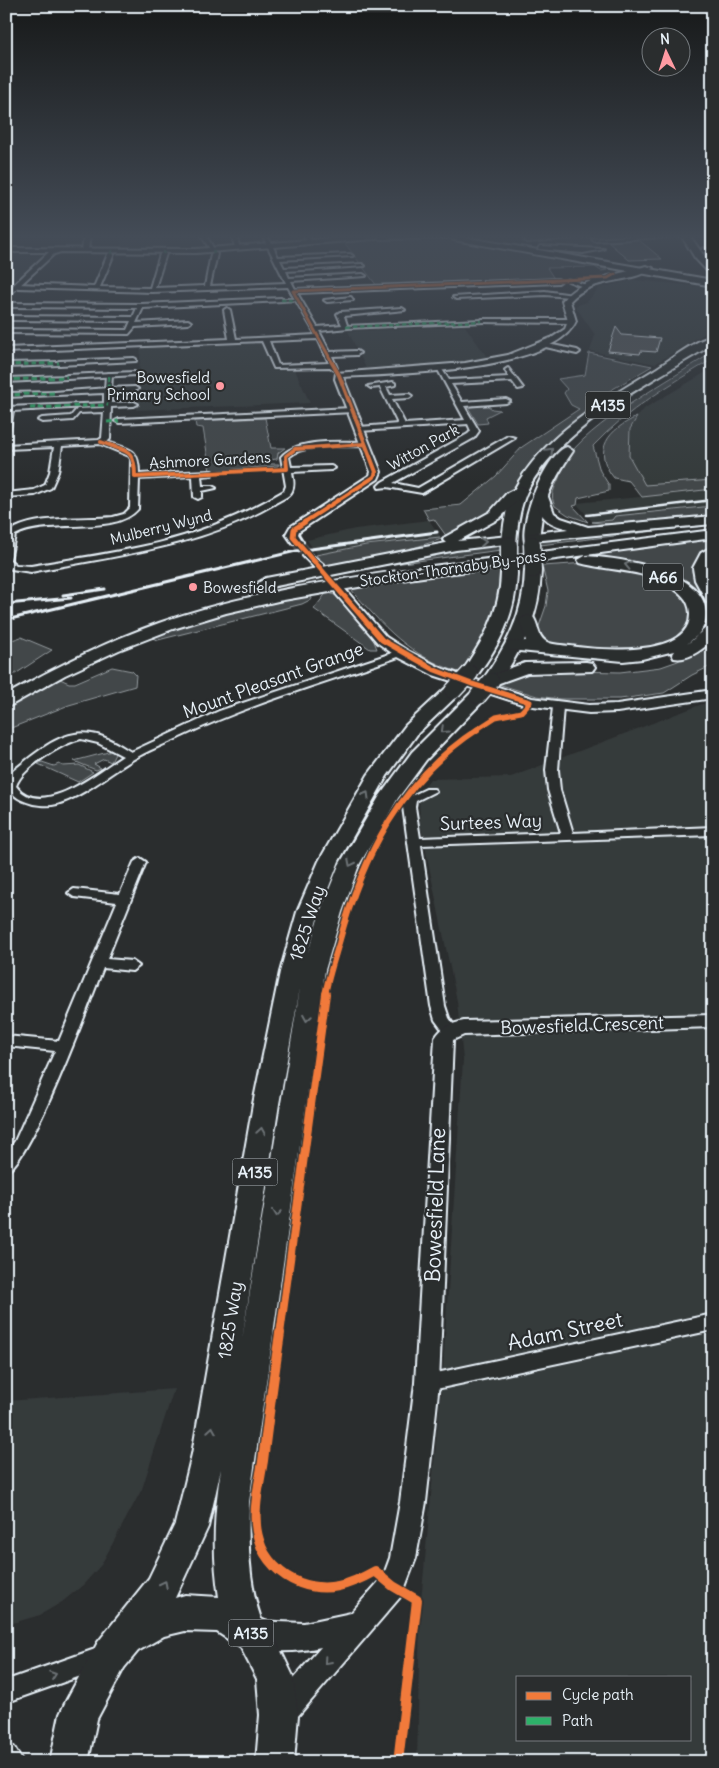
<svg xmlns="http://www.w3.org/2000/svg" width="719" height="1768" viewBox="0 0 719 1768" font-family="Delius,sans-serif">
<style>
.built{fill:#363a3b;fill-rule:evenodd}
.green{fill:#424648;stroke:#959ca0}
.building{fill:#535759;stroke:#e8f1f8}
.lines{fill:none;stroke-linecap:round;stroke-linejoin:round}
.tertiary-tunnel{stroke:#464a4c;stroke-width:12;stroke-dasharray:12 6;stroke-linecap:butt}
.pedestrian-casing{stroke:#e8f1f8;stroke-width:4}
.minor-casing{stroke:#e8f1f8;stroke-width:4}
.tertiary-casing{stroke:#e8f1f8;stroke-width:4}
.primary-casing{stroke:#e8f1f8;stroke-width:4}
.trunk-casing{stroke:#e8f1f8;stroke-width:4}
.pedestrian{fill:#2a2d2e;fill-rule:evenodd}
.minor{fill:#2a2d2e;fill-rule:evenodd}
.tertiary{fill:#2a2d2e;fill-rule:evenodd}
.primary{fill:#2a2d2e;fill-rule:evenodd}
.trunk{fill:#2a2d2e;fill-rule:evenodd}
.rail-far1{stroke:#e8f1f8;stroke-width:2.5}
.rail{stroke:#e8f1f8;stroke-width:3}
.primary-bridge-casing{stroke:#e8f1f8;stroke-width:19;stroke-linecap:butt}
.primary-bridge{stroke:#2a2d2e;stroke-width:16}
.quiet-far1{stroke:#2db169;stroke-width:2.5;stroke-dasharray:4.5 2.5;stroke-linecap:butt}
.quiet{stroke:#2db169;stroke-width:3;stroke-dasharray:5.5 3;stroke-linecap:butt}
.cycleway-far5-casing{stroke:#2a2d2e;stroke-width:4.5}
.cycleway-far4-casing{stroke:#2a2d2e;stroke-width:5.5}
.cycleway-far3-casing{stroke:#2a2d2e;stroke-width:8}
.cycleway-far2-casing{stroke:#2a2d2e;stroke-width:9}
.cycleway-far1-casing{stroke:#2a2d2e;stroke-width:11}
.cycleway-casing{stroke:#2a2d2e;stroke-width:13}
.cycleway-far5{stroke:#f17a3a;stroke-width:3}
.cycleway-far4{stroke:#f17a3a;stroke-width:4}
.cycleway-far3{stroke:#f17a3a;stroke-width:5}
.cycleway-far2{stroke:#f17a3a;stroke-width:6}
.cycleway-far1{stroke:#f17a3a;stroke-width:8}
.cycleway{stroke:#f17a3a;stroke-width:10}
.oneway{stroke:#6c7275}
.poi-dot{fill:#ff9aa2;stroke:#2a2d2e;stroke-width:2}
.labels{text-anchor:middle;dominant-baseline:central;stroke-width:4.5;stroke-linejoin:round;paint-order:stroke}
.far-poi-label{font-size:15px;fill:#e8f1f8;stroke:#2a2d2e;text-anchor:end}
.far-street-label{font-size:15px;fill:#e8f1f8;stroke:#2a2d2e}
.shield{fill:#2a2d2e;stroke:#afb6bb;stroke-width:1}
.shield-label{font-size:16px;font-weight:bold;fill:#e8f1f8}
.street-label{font-size:18px;fill:#e8f1f8;stroke:#2a2d2e}
.near-street-label{font-size:21px;fill:#e8f1f8;stroke:#2a2d2e}
</style>
<rect width="100%" height="100%" fill="#2a2d2e"/>
<filter id="ink" filterUnits="userSpaceOnUse"><feTurbulence type="fractalNoise" baseFrequency=".02" numOctaves="2"/><feDisplacementMap in="SourceGraphic" scale="10" xChannelSelector="R" yChannelSelector="G"/><feConvolveMatrix kernelMatrix="1 2 1 2 8 2 1 2 1" color-interpolation-filters="sRGB"/></filter>
<g filter="url(#ink)">
<!-- built -->
<path class="built" d="M120,235H163L164,248H121Z
M310,235H590L601,248L573,249L562,238L518,241L491,237L464,239L396,236L271,248L269,239Z
M23,252L51,253L6,289V254Z
M633,280L707,287L704,334L655,364L590,351L595,335L575,306L587,302L599,288Z
M465,326L487,357L447,365L366,368L348,331Z
M262,341L271,369L295,370L310,403L136,410L141,346Z
M713,368V510L593,522L576,503L651,496L629,456L630,429L634,420L645,408Z
M429,520L442,539L320,558L307,540L355,529Z
M713,700V1762H417L420,1612L443,1368L463,1060L457,1001L420,823L419,794L430,779L511,777ZM518,1677H690V1739H518Z
M174,1389L142,1489L101,1565L83,1585L62,1602L40,1615L6,1625V1401Z"/>
<!-- green -->
<path class="green" d="M396,236L464,239L588,263L607,270L601,271L595,267L547,268L555,280L377,286L344,242Z
M713,352V359C670,384 627,410 593,446L600,471L609,485V491L578,498L577,505L573,506L588,522L568,515L555,506C549,495 555,488 559,478C561,473 561,468 563,463C588,423 672,379 713,352Z
M589,353L652,366L594,400L597,402V405L562,430L541,451L500,506L447,537L434,519L429,520L423,509L461,505L496,476L522,447L579,409L571,405L564,393L567,389L558,379L585,375Z
M487,405L492,409L500,410L486,417L488,423L478,424L468,407Z
M637,417L630,429L629,456L645,485L713,480V489L642,497L629,481L614,478C591,450 609,429 637,417Z
M265,418L271,448H285L278,453L277,459L269,460L271,464H279L278,466L210,471L203,428L196,427L195,421Z
M713,506V517L615,525L592,522L612,520L615,516Z
M713,524L540,545L539,544L540,537Z
M713,536V546L698,559L692,571C694,588 710,602 708,619C707,629 697,637 689,642C655,661 618,662 580,659L579,656L621,659L698,631L683,583L593,558L549,559Z
M440,537L442,539L400,552L335,564L325,566L316,555L366,545Z
M505,544L501,550L349,570L453,549Z
M587,563C615,565 665,572 684,595C688,600 690,608 692,613C674,667 587,651 545,642L537,632L546,606L548,591L542,566Z
M502,570L504,599L471,661L461,673C407,655 385,628 349,587L375,582Z
M327,592L342,598L372,636L377,649H370L314,609Z
M302,595H311L312,599L302,604L158,640L149,637L241,607Z
M21,637L52,650L6,680V642Z
M713,638V665L692,675L664,693L620,699H560L537,696L498,684L521,670L620,672L661,667L678,661Z
M112,667L132,671L136,675L135,686L69,705L6,730V709C23,698 40,684 60,679L69,683H75Z
M112,751L115,754L111,762L104,759L94,764L101,768L96,770L74,761Z
M42,762L54,766L59,764L63,766L79,765L93,772L78,782L38,764Z"/>
<!-- building -->
<path class="building" d="M639,240L662,259L629,260L608,242Z
M616,327L622,335L660,338L656,352L641,351L640,354L608,351Z"/>
<g class="lines">
<!-- tertiary-tunnel -->
<path class="tertiary-tunnel" d="M297,542L309,556"/>
<defs>
<path id="pedestrian" d="M279,299H298L300,300L281,301Z
M482,320L484,322L346,328L344,327L346,326Z
M61,362L62,363L59,365L6,367V363Z
M109,373L112,375L111,390L108,392L105,390L106,375Z
M69,376L70,377L67,379L6,382V378Z
M58,392V394L56,395L6,397V393Z
M108,403L110,404V406L30,410L27,408L30,406Z"/>
<path id="minor" d="M84,235H90L88,250L85,252L82,250Z
M201,235H206L215,251H211Z
M232,235H246L237,237L240,249L235,248Z
M262,235H267L278,257L350,254L353,256L280,260L284,268L362,264L365,266L286,271L289,278L363,274L366,276L291,281L295,289L558,279L561,281L558,283L297,293L317,327L342,325L337,314L340,312L402,308L405,310L344,316L348,328L319,331L330,352L357,351L360,353L357,355L332,356L337,368L334,370L330,367L274,368L262,341L6,352V348L229,339L224,310L227,308L230,310L236,339L316,335L288,287L152,292L18,288L15,286L18,284L94,287L108,254L111,252L114,254L100,287L150,288L160,254L163,252L166,254L155,288L205,286L211,254L214,252L217,254L210,286L286,283ZM318,339L329,363L278,365L269,341Z
M304,235H310L311,243H307Z
M579,235L593,236L527,242L524,240Z
M653,235H697L595,241L592,239Z
M540,246L604,249L583,253L538,249Z
M703,248L713,250V254L701,251Z
M568,279L589,286L586,288L568,281Z
M545,291L573,295L570,297L545,295L456,299L453,297Z
M351,297L353,300L327,302L324,300Z
M281,298L283,301L143,308L136,323L188,320L191,322L188,324L135,327L129,334L6,333V329L127,330L131,321L6,320V316L133,317L137,308L6,307V303L141,304Z
M482,319H572L575,321L572,323L480,322Z
M543,343L577,350L580,352L577,354L541,346Z
M134,358L136,359V361L59,365L56,363L59,361Z
M437,368H441L449,380L509,377L505,370L508,368L523,388L518,389L512,381L451,384L462,402L506,399L510,401L506,403L464,406L479,431L474,438L393,483L418,488L508,436L515,438L422,493L387,487L379,488L378,486L382,482L468,434L471,431L468,424L359,431L355,429L359,427L398,424L380,387L371,388L368,386L393,382L395,383V385L386,387L390,395L409,394L412,396L409,398L392,399L405,424L465,420Z
M134,372L137,374L136,375L67,379L64,377L67,375Z
M108,388L135,387L138,389L135,391L111,392V403L134,402L138,404L134,406L111,407L110,439L107,442C130,450 139,447 139,474L209,471H212V475L201,476L202,486H212L216,488L202,491V497L198,499L194,497L193,476L139,479L138,509C114,537 49,517 15,535L10,560L16,565L31,566C73,559 117,553 158,543C203,532 245,514 284,491L286,486L281,457C297,438 341,442 364,442L368,444L364,446C345,447 302,443 289,457L291,467L331,466L335,468L331,470L292,472C293,478 295,485 292,491C290,497 279,500 274,504C201,547 113,556 31,572L11,569L6,565L7,534C28,514 85,520 113,517L124,514L130,508L131,459L129,456L100,444L62,446L58,472L51,488L35,495L6,497V493L34,490L45,485L50,472L54,447L6,449V445L99,440L102,438L104,412L79,413L73,420L42,422L38,420L42,418L71,416L77,409L104,408V393L56,395L53,393L54,392Z
M33,406V410H30L13,411L10,429L6,431V407Z
M351,408H354V412L119,423L115,421L119,419Z
M401,650L404,651V655C329,681 252,703 180,737C165,744 147,751 132,760C109,774 84,796 57,804C40,809 0,800 9,774C33,756 60,728 92,734C106,736 119,745 131,752L219,711ZM81,739L98,743L123,756C98,772 41,820 16,786C21,768 63,743 81,739Z
M558,704L563,707L558,770L560,790L573,833L713,827V835L421,845L445,1006L449,1018L458,1031L456,1035H446L435,1020L431,1006L403,807L405,799L426,789H434L436,791L416,801L415,807L420,838L561,833L548,790L546,770L553,707Z
M140,858L146,862L107,959L132,961L139,966L132,971L103,968C91,999 30,1164 6,1172V1153L15,1141L55,1051L6,1046V1036L59,1041L117,902L74,897L68,893L74,889L120,894L134,862Z
M713,1314V1330L427,1391L421,1389L418,1383L421,1377L427,1375Z
M101,1647L109,1650L112,1658L109,1666L13,1700H6V1678H13Z
M6,1744L14,1747L23,1762H6Z"/>
<path id="tertiary" d="M372,235L450,236L447,238L374,239L196,253L61,252L54,254L6,298V292L49,252H6V248L196,249Z
M646,266L653,268C629,285 593,276 570,301L576,321C554,372 394,374 343,377L381,472L378,479L299,531L298,534L303,542L301,544H293L286,534L290,527L370,475L371,472L335,379L336,373L465,363L508,355L553,337L565,329L568,321L562,301C582,276 618,276 646,266Z
M309,553L323,564V568H315L303,556Z
M340,587L344,588L386,637L406,650L443,669L532,698L589,705L617,704L713,690V698L617,712L589,713L525,705L433,675L396,656L378,643L336,594V588Z
M713,1015V1027L464,1035L453,1040L439,1383L426,1502L416,1558L402,1595L291,1724L281,1728L271,1724L267,1714L271,1704L321,1647C298,1652 267,1654 244,1645L240,1635L244,1625L254,1621L304,1623L351,1613L383,1577L390,1558L400,1502L415,1383L435,1038C442,1026 451,1024 464,1021Z"/>
<path id="primary" d="M451,235L713,280V286L454,240L450,237Z
M681,235H689L713,268V277L695,258Z
M713,336V344C654,380 561,427 528,489C520,506 517,526 516,545L514,548H504L502,545C503,526 506,507 514,490C543,435 603,401 654,370C670,360 695,340 713,336Z
M567,447L573,451C551,483 541,504 539,544L537,547H527C515,529 546,452 567,447Z
M533,565L541,570C540,615 523,649 497,685H485L482,681C507,645 524,614 525,570Z
M509,568L517,573C516,613 500,645 476,677H464L461,673C483,641 500,613 501,573Z
M453,686L459,687L462,691L418,733L387,776L339,861L319,912L308,953L320,912L339,865L379,797L412,752L472,692H484L487,696L484,700L426,760L398,798L359,865L342,912L325,970L249,1502C248,1542 248,1581 261,1619L267,1622L293,1676L298,1715L294,1762H256L260,1715L257,1679L241,1648L217,1632L185,1631L164,1636L138,1651L124,1668L97,1719L88,1762H50L60,1714L66,1701L98,1642L149,1578L175,1524L192,1454L253,1104L280,972L297,912L319,861L368,775L406,725L447,687ZM300,988L242,1340L279,1104ZM221,1469C214,1512 212,1554 219,1597L185,1595L175,1598L208,1527Z"/>
<path id="trunk" d="M521,486L528,490L500,518L458,541L509,536L514,537L516,540L514,543L456,550L266,588L258,583L266,578L446,543L443,540L445,537L490,512L507,493Z
M540,490L547,494L554,513L561,518L588,527L713,516V524L532,541L527,540L525,537L527,534L568,529C543,522 542,518 533,494Z
M713,530V538L393,581L278,601L226,613L173,629L119,650L65,675L6,708V695C56,667 105,642 159,623C247,592 341,579 432,566C526,554 619,542 713,530Z
M713,546V558L708,568L713,585V604L707,602L695,580L693,568L701,553Z
M585,556C618,558 703,569 706,612C707,626 698,637 687,644L707,627L713,625V640C703,649 688,661 674,658L672,654L674,651L642,659L623,661L509,650L507,646L509,642L526,641L519,620L527,615L533,617C539,625 537,637 547,642C553,645 563,645 570,646C597,650 692,659 690,613C689,599 680,592 668,585C640,569 610,571 580,563L578,560Z
M586,662L592,663L595,667L592,671L527,673L491,686L485,685L482,681L485,677L525,663Z"/>
</defs>
<!-- pedestrian casing -->
<use href="#pedestrian" class="pedestrian-casing"/>
<!-- minor casing -->
<use href="#minor" class="minor-casing"/>
<!-- tertiary casing -->
<use href="#tertiary" class="tertiary-casing"/>
<!-- primary casing -->
<use href="#primary" class="primary-casing"/>
<!-- trunk casing -->
<use href="#trunk" class="trunk-casing"/>
<!-- pedestrian -->
<use href="#pedestrian" class="pedestrian"/>
<!-- minor -->
<use href="#minor" class="minor"/>
<!-- tertiary -->
<use href="#tertiary" class="tertiary"/>
<!-- primary -->
<use href="#primary" class="primary"/>
<!-- trunk -->
<use href="#trunk" class="trunk"/>
<!-- rail-far1 -->
<path class="rail-far1" d="M587,515L713,500"/>
<!-- rail -->
<path class="rail" d="M63,595L105,589
M6,604L71,598
M6,620L296,551L437,532"/>
<defs>
<path id="primary-bridge" d="M532,544L533,570
M509,545V573
M453,691L470,673
M478,696L491,681"/>
</defs>
<!-- primary-bridge casing -->
<use href="#primary-bridge" class="primary-bridge-casing"/>
<!-- primary-bridge -->
<use href="#primary-bridge" class="primary-bridge"/>
<!-- quiet-far1 -->
<path class="quiet-far1" d="M213,250L214,254
M111,254L112,250
M163,254L164,251
M281,300H298
M346,327L482,321"/>
<!-- quiet -->
<path class="quiet" d="M6,365L59,363
M6,380L67,377
M108,390L109,375
M6,395L56,393
M30,408L108,405
M107,422L119,421"/>
<defs>
<path id="cycleway-far5" d="M332,362L293,291L608,278L615,274"/>
<path id="cycleway-far4" d="M101,442C126,452 135,447 135,477L287,469L286,456L295,449L364,444
M303,523L374,477L376,472L339,375L331,361"/>
<path id="cycleway-far3" d="M305,522L294,529L293,537L382,640L435,670L472,684L530,702L521,712L496,717L476,730"/>
<path id="cycleway-far2" d="M325,995C328,978 334,960 339,943C362,857 401,779 478,729"/>
<path id="cycleway-far1" d="M280,1334L326,994"/>
<path id="cycleway" d="M280,1333C274,1376 268,1418 263,1461C259,1486 251,1516 259,1540C264,1559 281,1576 300,1583C327,1593 350,1585 375,1571L393,1586L417,1600L398,1762"/>
</defs>
<!-- cycleway-far5 casing -->
<use href="#cycleway-far5" class="cycleway-far5-casing"/>
<!-- cycleway-far4 casing -->
<use href="#cycleway-far4" class="cycleway-far4-casing"/>
<!-- cycleway-far3 casing -->
<use href="#cycleway-far3" class="cycleway-far3-casing"/>
<!-- cycleway-far2 casing -->
<use href="#cycleway-far2" class="cycleway-far2-casing"/>
<!-- cycleway-far1 casing -->
<use href="#cycleway-far1" class="cycleway-far1-casing"/>
<!-- cycleway casing -->
<use href="#cycleway" class="cycleway-casing"/>
<!-- cycleway-far5 -->
<use href="#cycleway-far5" class="cycleway-far5"/>
<!-- cycleway-far4 -->
<use href="#cycleway-far4" class="cycleway-far4"/>
<!-- cycleway-far3 -->
<use href="#cycleway-far3" class="cycleway-far3"/>
<!-- cycleway-far2 -->
<use href="#cycleway-far2" class="cycleway-far2"/>
<!-- cycleway-far1 -->
<use href="#cycleway-far1" class="cycleway-far1"/>
<!-- cycleway -->
<use href="#cycleway" class="cycleway"/>
</g>
<!-- one-way arrows -->
<defs><path id="oneway-chevron" d="M-2-3.5L2.5 0L-2 3.5" fill="none" stroke-width="1.6" stroke-linecap="round" stroke-linejoin="round" transform="scale(1.25)"/></defs>
<g class="oneway">
<use href="#oneway-chevron" transform="translate(550 451) rotate(-46)"/>
<use href="#oneway-chevron" transform="translate(483 542) rotate(-5)"/>
<use href="#oneway-chevron" transform="translate(628 565) rotate(-168)"/>
<use href="#oneway-chevron" transform="translate(444 730) rotate(136)"/>
<use href="#oneway-chevron" transform="translate(366 795) rotate(-60)"/>
<use href="#oneway-chevron" transform="translate(351 863) rotate(117)"/>
<use href="#oneway-chevron" transform="translate(307 1018) rotate(99)"/>
<use href="#oneway-chevron" transform="translate(261 1131) rotate(-81)"/>
<use href="#oneway-chevron" transform="translate(277 1213) rotate(98)"/>
<use href="#oneway-chevron" transform="translate(212 1430) rotate(-81)"/>
<use href="#oneway-chevron" transform="translate(164 1584) rotate(-63)"/>
<use href="#oneway-chevron" transform="translate(327 1661) rotate(131)"/>
<use href="#oneway-chevron" transform="translate(53 1675) rotate(-19)"/>
</g>
</g>
<!-- sky -->
<linearGradient id="sky" x2="0" y2="1"><stop stop-color="#171919"/><stop offset="0.49" stop-color="#444c57"/><stop offset="1" stop-color="#444c57" stop-opacity="0"/></linearGradient>
<rect width="719" height="483" fill="url(#sky)"/>
<!-- markers -->
<g class="poi-dot">
<circle cx="220" cy="386" r="5"/>
<circle cx="193" cy="587" r="5"/>
</g>
<g class="labels">
<!-- far-poi labels -->
<g class="far-poi-label">
<text x="210" y="377">Bowesfield<tspan x="210" dy="17">Primary School</tspan></text>
<text x="203" y="587" text-anchor="start">Bowesfield</text>
</g>
<!-- far-street labels -->
<g class="far-street-label">
<text transform="translate(423 447) rotate(-29)">Witton Park</text>
<text transform="translate(210 460) rotate(-3)">Ashmore Gardens</text>
<text transform="translate(161 527) rotate(-14)">Mulberry Wynd</text>
<text transform="translate(453 568) rotate(-8)">Stockton-Thornaby By-pass</text>
</g>
<!-- shield labels -->
<g class="shield">
<rect x="585.5" y="391.5" width="45" height="27" rx="4"/>
<rect x="643" y="563.5" width="40" height="27" rx="4"/>
<rect x="232.5" y="1158.5" width="45" height="27" rx="4"/>
<rect x="228.5" y="1619.5" width="45" height="27" rx="4"/>
</g>
<g class="shield-label">
<text x="608" y="405">A135</text>
<text x="663" y="577">A66</text>
<text x="255" y="1172">A135</text>
<text x="251" y="1633">A135</text>
</g>
<!-- street labels -->
<g class="street-label">
<text transform="translate(273 680) rotate(-20)">Mount Pleasant Grange</text>
<text transform="translate(491 822) rotate(-2)">Surtees Way</text>
<text transform="translate(307 923) rotate(-72)">1825 Way</text>
<text transform="translate(582 1025) rotate(-2)">Bowesfield Crescent</text>
<text transform="translate(230 1320) rotate(-81)">1825 Way</text>
</g>
<!-- near-street labels -->
<g class="near-street-label">
<text transform="translate(435 1205) rotate(-88)">Bowesfield Lane</text>
<text transform="translate(565 1331) rotate(-12)">Adam Street</text>
</g>
</g>
<!-- margin -->
<rect width="719" height="1768" fill="none" stroke="#2a2d2e" stroke-width="25"/>
<rect x="12" y="12" width="694" height="1743" fill="none" stroke="#e8f1f8" stroke-width="2" filter="url(#ink)"/>
<!-- legend -->
<rect x="516" y="1676" width="175" height="65" fill="#2a2d2e" stroke="#767b7f"/>
<rect x="526" y="1692" width="25" height="8" fill="#f17a3a" stroke="#767b7f"/>
<text x="562" y="1700" font-size="15" fill="#e8f1f8">Cycle path</text>
<rect x="526" y="1717" width="25" height="8" fill="#2db169" stroke="#767b7f"/>
<text x="562" y="1726" font-size="15" fill="#e8f1f8">Path</text>
<!-- north arrow -->
<g transform="translate(666 52) rotate(356)"><circle r="24" fill="#2a2d2e" stroke="#767b7f"/>
<path d="M0-4L9 19L0 12L-9 19Z" fill="#ff9aa2"/>
<text y="-8" font-size="14" font-weight="bold" text-anchor="middle" fill="#e8f1f8">N</text>
</g>
</svg>
